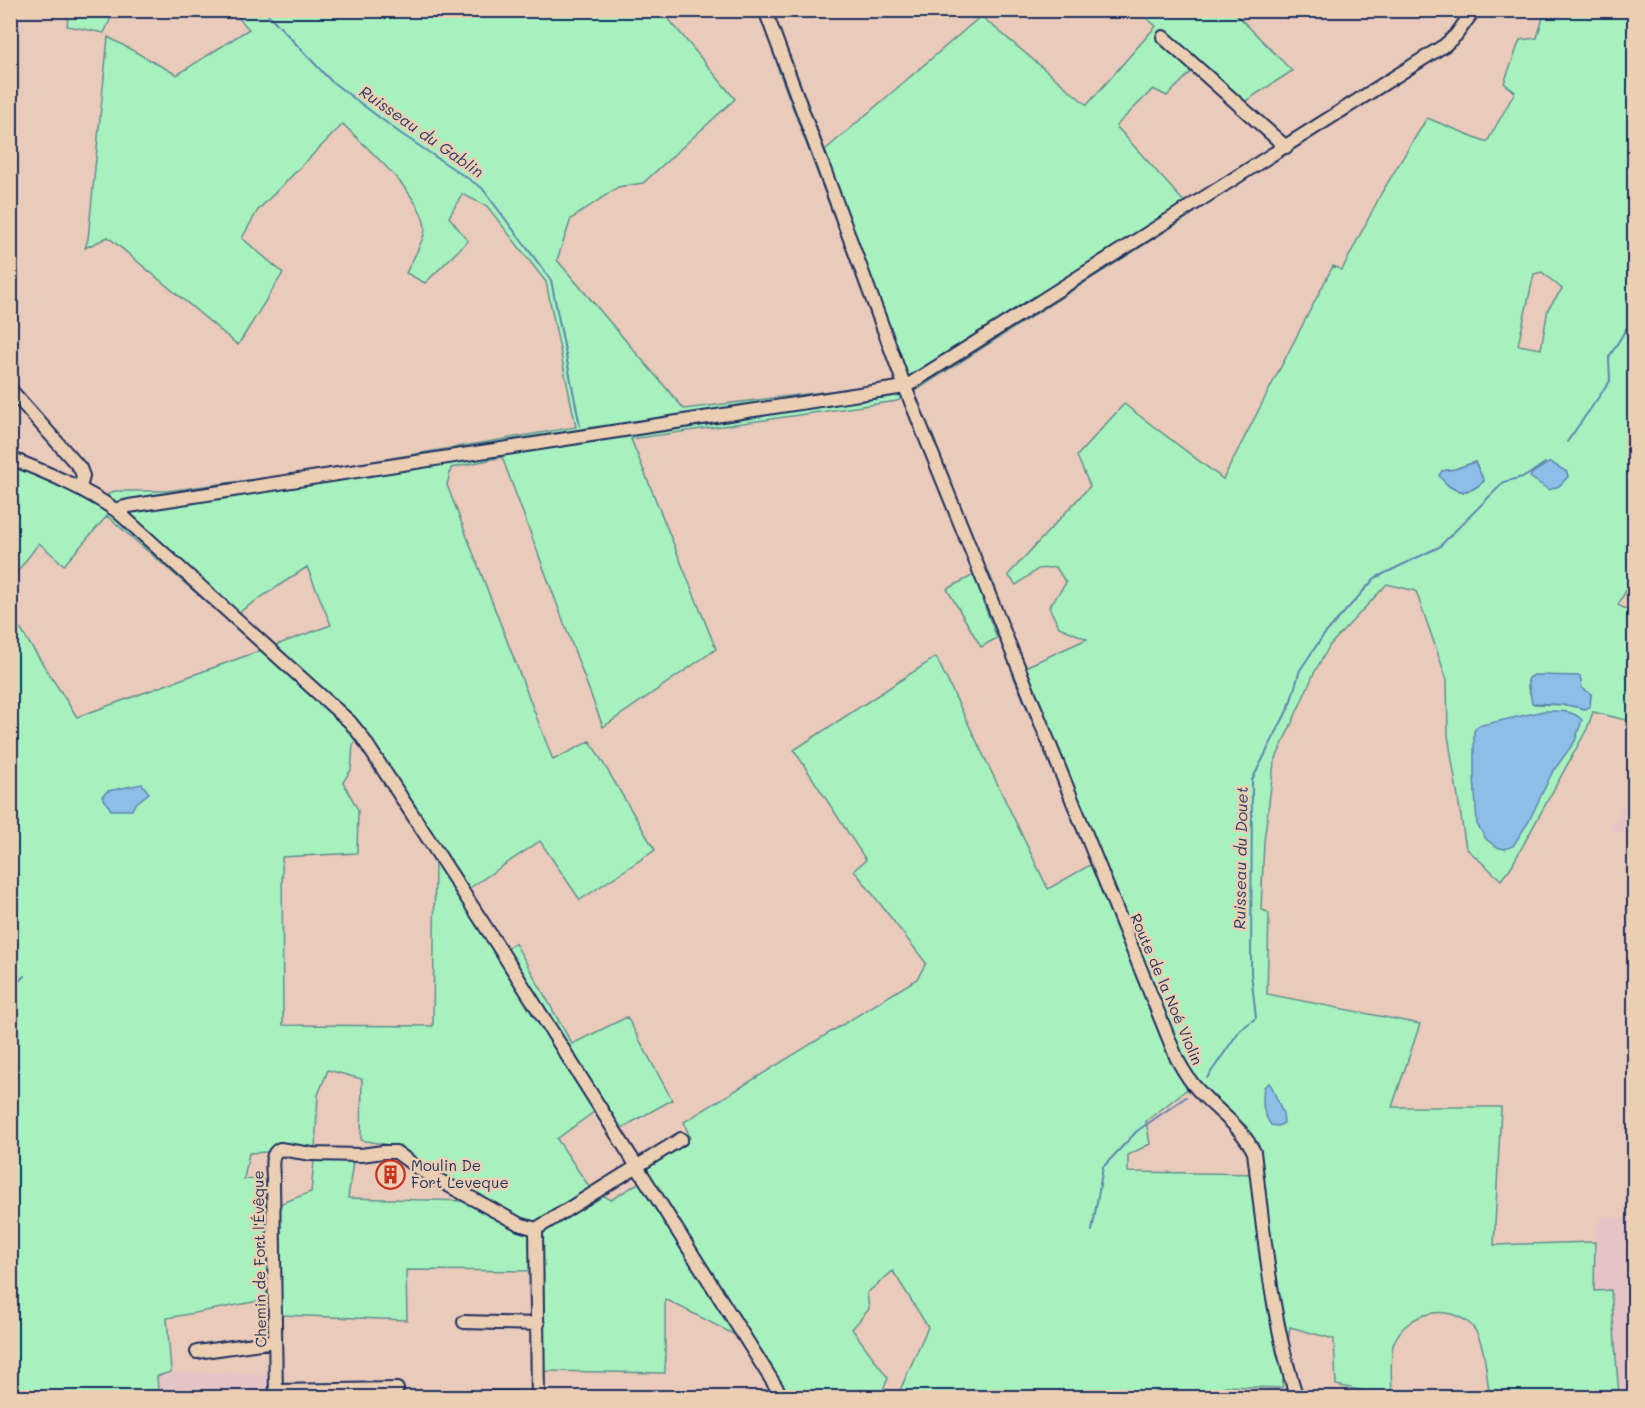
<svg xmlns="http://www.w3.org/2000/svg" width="1645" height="1408" viewBox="0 0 1645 1408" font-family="Mali,sans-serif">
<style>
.built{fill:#e6c4c5}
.green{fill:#a7f1bf;stroke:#61908e;stroke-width:1.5;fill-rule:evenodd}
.water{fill:#8dbee8;stroke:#5f85b1;stroke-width:1.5}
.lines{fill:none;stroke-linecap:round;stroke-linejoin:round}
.stream{stroke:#5f85b1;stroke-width:2}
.minor-casing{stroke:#1b2f5e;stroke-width:16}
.minor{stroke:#eccfb3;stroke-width:12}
.labels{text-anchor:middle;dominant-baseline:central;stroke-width:5;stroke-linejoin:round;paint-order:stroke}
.street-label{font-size:15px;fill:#1b2f5e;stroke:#eccfb3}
.poi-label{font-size:15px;fill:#1b2f5e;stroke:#eccfb3;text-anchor:start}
.water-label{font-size:16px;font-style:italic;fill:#263d6c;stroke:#eccfb3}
</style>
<rect width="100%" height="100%" fill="#e9cabb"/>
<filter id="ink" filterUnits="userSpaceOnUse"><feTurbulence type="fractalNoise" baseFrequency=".0167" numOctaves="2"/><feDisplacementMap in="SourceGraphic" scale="12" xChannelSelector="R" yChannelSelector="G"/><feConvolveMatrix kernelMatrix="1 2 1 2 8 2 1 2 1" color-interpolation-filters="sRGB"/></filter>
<g filter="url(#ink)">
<!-- built -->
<path class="built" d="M1634,788V835L1610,830Z
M1599,1216L1634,1219V1397H1619L1611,1290L1594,1291L1595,1242Z
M171,1372L269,1373L270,1397L126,1398L132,1393L158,1391L157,1376Z"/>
<!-- green -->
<path class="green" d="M69,11V10L114,11L104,33L67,26Z
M232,11H662L735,99L643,183L618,187L571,219L557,260L684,409L897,383L777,66L790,56L825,150L981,16L1087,105L1156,26L1138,11H1233L1292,71L1235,108L1194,69L1167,96L1153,89L1116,126L1194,213L918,389L897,401L631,439L716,649L603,727L502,457L451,468L447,485L553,760L590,741L655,850L580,900L540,841L468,889L363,731L353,745L351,770L343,782L358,810L357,853L282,857L283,1025L433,1026L435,859L496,955L515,943L572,1044L627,1017L672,1100L618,1130L602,1106L557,1139L590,1188L611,1200L650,1176L646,1169L690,1138L684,1122L917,979L926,963L854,870L866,860L794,750L936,657L1048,889L1092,864L1012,673L1087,639L1059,627L1049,607L1066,583L1056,567L1038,569L1016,585L1008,575L1090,486L1077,456L1124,404L1223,479L1333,266L1342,270L1382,192L1427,118L1487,142L1515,92L1504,83L1520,40L1537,38L1545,11H1634V576L1618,605L1634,613V722L1593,712L1587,729L1511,867L1501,880L1466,848L1448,735L1447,680L1416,591L1387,584L1330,645L1315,671L1274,763L1264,841L1261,909L1269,913L1267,994L1420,1024L1392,1107H1501L1494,1245L1595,1242L1594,1291L1611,1290L1619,1397H1490C1486,1377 1486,1341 1472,1326C1449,1302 1407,1312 1394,1342C1389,1355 1392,1383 1392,1397L1336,1385L1334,1339L1290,1327L1282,1388L1225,1386L1224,1398L897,1397L928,1327L893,1271L867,1293L869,1309L852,1329L888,1378L880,1397H676L786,1393L755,1345L665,1299V1373L544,1371L542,1271L406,1270L407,1320L282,1315L281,1297L167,1318L171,1372L157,1376L158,1391L132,1393L126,1397H11L10,613L77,717L331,625L307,567L242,610L230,622L107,516L64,565L39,543L11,580V464L35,472L92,504L114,491H167L302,473L576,427L546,282L487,206L462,194L449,217L468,241L425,283L406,273C411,263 424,240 425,230C425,197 365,147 343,124L258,210L242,238L283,273L238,345L108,237L85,248L88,239L108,37L177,75L249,29ZM1542,272L1562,289L1548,309L1541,349L1518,345L1534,274ZM1475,462L1484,481C1464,500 1452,494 1442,471L1455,469ZM1580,676L1582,688L1591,694L1590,706L1585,709L1567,705L1534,704L1528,688V681ZM328,1070L362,1079L361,1140L400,1147L410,1157L468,1201L348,1198L353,1161H314L311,1192L280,1204L266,1203L267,1180L244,1179L249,1153L267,1152L279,1142L315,1149L318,1095ZM1198,1081L1247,1127L1260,1148L1263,1174L1128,1172V1155L1150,1144L1146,1121Z
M987,568L996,589L982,599L997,638L981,647L947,589Z"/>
<!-- water -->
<path class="water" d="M1475,462L1484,481C1468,496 1451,494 1439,475L1442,471L1455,469Z
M1550,462L1567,472L1568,477L1559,486L1549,490L1530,477L1532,473Z
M1534,675L1580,676L1582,688L1591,694L1590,706L1585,709L1567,705L1532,703L1528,681L1529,678Z
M1543,711C1556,711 1572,709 1582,720L1575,741L1552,773L1529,821L1513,846L1505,849L1496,847L1486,839L1477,824L1474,777V731L1478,726Z
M142,784L149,793L135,804L132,810H111L102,796L108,791Z
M1269,1083L1272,1087L1283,1114L1284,1123L1278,1126L1271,1125C1262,1112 1262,1102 1264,1087Z"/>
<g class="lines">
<!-- stream -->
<path class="stream" d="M264,10L331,81L400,133L482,188L551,280L580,426
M1567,442L1610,381L1609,357L1634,316
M10,990L24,976
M1207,1078L1240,1030L1256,1018L1251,973L1252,780L1289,707L1300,670L1323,636L1375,578L1439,547L1504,482L1526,476L1545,463
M1092,1231L1103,1167L1137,1131L1186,1097"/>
<defs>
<path id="minor" d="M765,10L905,387L1177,1059C1183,1070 1189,1081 1198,1090C1217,1111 1241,1126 1254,1152C1264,1234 1271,1319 1297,1398
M1163,37L1286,147
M10,389L80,468L83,476L80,488
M10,458C48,473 84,488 117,511L350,722L362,737L498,946L783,1398
M117,511L121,508L129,506L905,387L1445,45L1456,35L1474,10
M464,1322L538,1324
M197,1352L275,1341
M276,1391L397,1389
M276,1398L273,1179C273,1169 269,1154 280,1149L312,1154L361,1155L383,1152H396L422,1171L519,1224L536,1229
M490,1398H514
M538,1398L536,1229L681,1139"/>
</defs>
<!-- minor casing -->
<use href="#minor" class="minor-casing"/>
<!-- minor -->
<use href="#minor" class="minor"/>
</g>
</g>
<!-- icons -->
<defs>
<symbol id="building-ring" viewBox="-11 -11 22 22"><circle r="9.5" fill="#eccfb3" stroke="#c8321e" stroke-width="1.5"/><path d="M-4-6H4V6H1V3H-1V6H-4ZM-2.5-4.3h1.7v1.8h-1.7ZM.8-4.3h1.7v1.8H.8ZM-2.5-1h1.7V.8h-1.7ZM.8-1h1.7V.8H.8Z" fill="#c8321e"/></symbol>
</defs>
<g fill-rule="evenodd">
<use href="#building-ring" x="374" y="1158" width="33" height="33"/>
</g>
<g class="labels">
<!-- street labels -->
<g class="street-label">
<text transform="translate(1167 989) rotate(67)">Route de la Noé Violin</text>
<text transform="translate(259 1259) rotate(-91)">Chemin de Fort l'Évêque</text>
</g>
<!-- poi labels -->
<g class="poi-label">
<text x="411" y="1165">Moulin De<tspan x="411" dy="17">Fort Leveque</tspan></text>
</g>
<!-- water labels -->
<g class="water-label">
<text transform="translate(422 131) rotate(35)">Ruisseau du Gablin</text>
<text transform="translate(1240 858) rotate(-89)">Ruisseau du Douet</text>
</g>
</g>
<!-- margin -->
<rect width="1645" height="1408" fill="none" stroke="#eccfb3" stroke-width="36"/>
<rect x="18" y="18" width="1609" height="1372" fill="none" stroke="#1b2f5e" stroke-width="2" filter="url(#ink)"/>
</svg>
